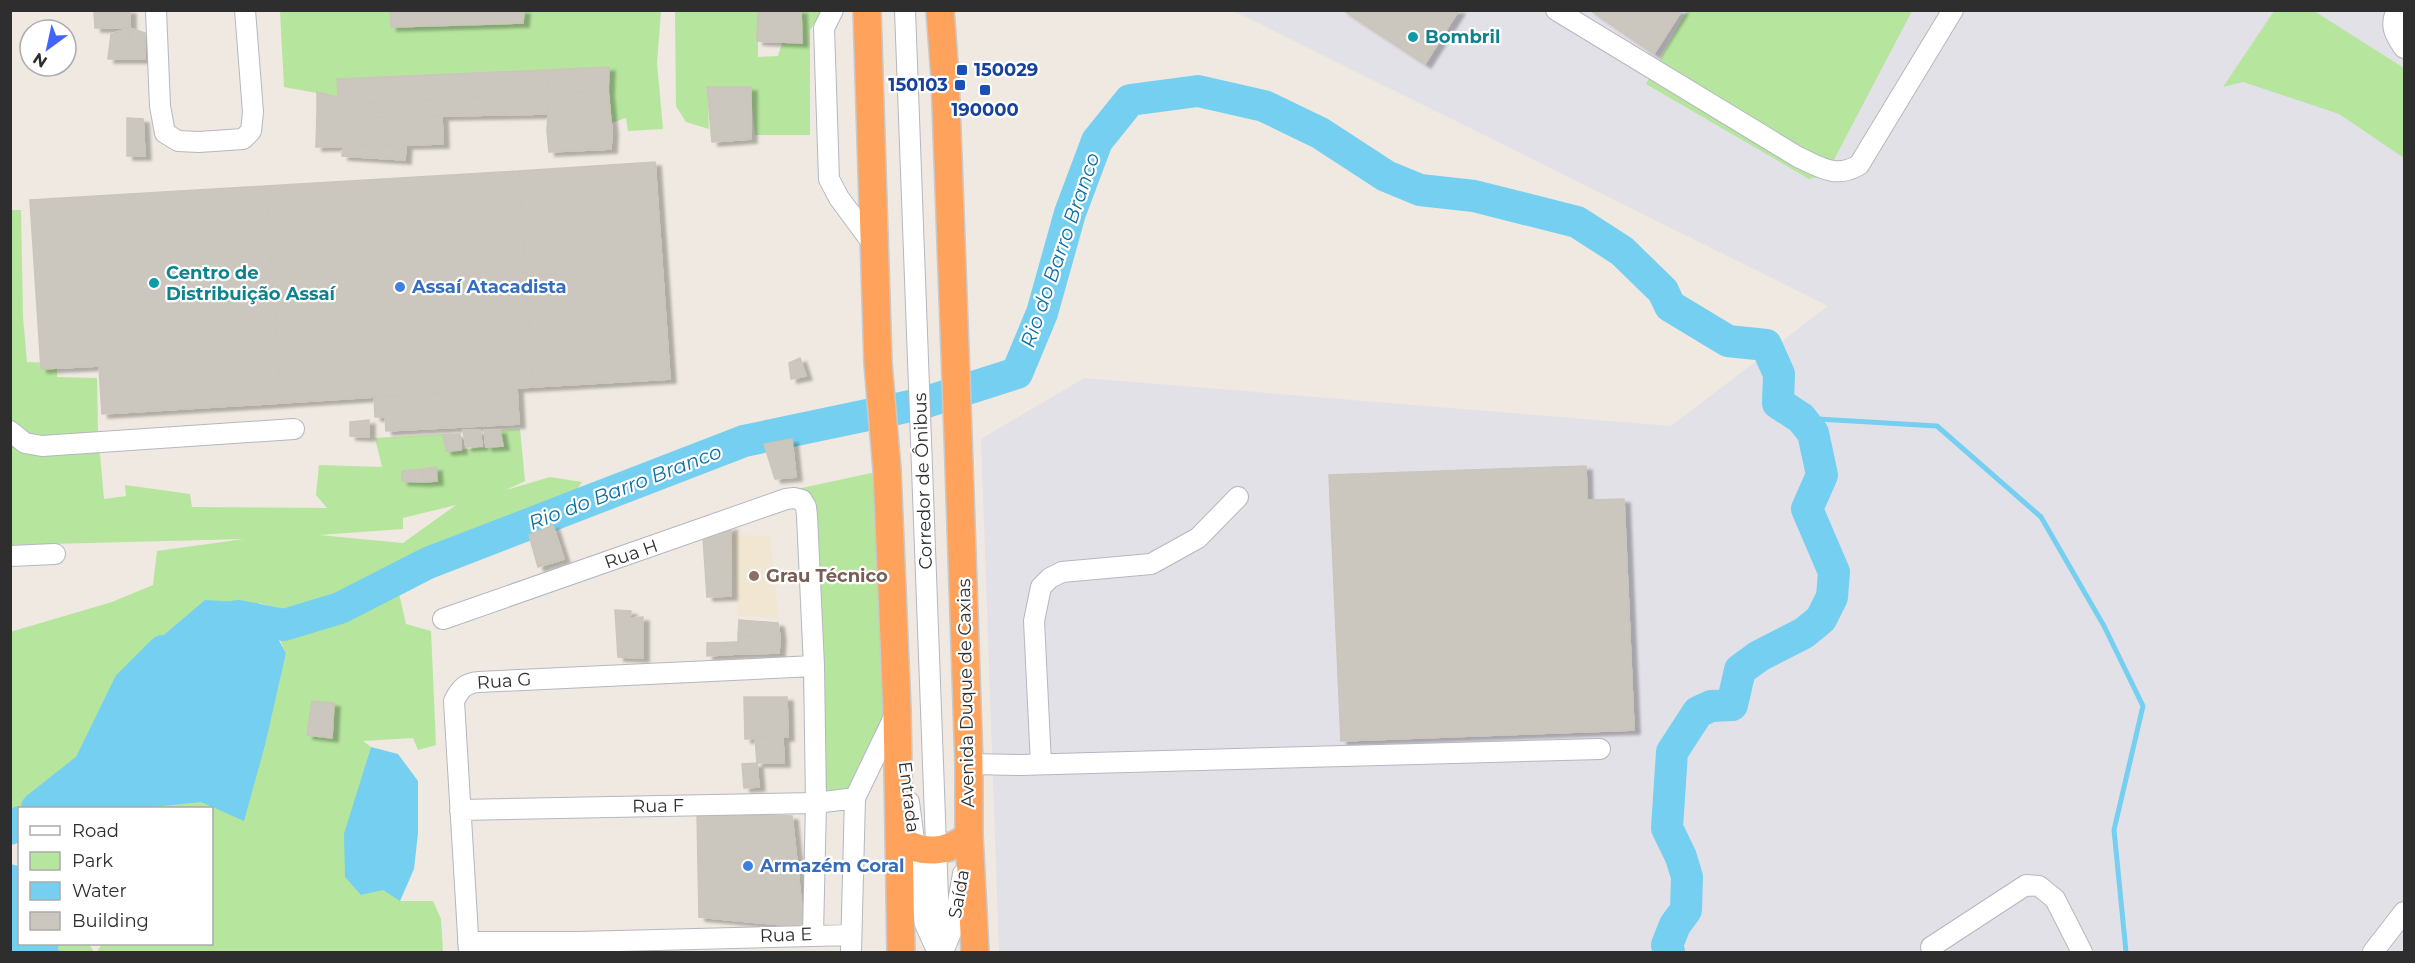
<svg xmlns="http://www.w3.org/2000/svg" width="2415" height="963" viewBox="0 0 2415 963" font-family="Montserrat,sans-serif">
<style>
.industrial{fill:#e3e1e8}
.education{fill:#f0e6d1}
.green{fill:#b6e59e;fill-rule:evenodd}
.water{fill:#75cff0}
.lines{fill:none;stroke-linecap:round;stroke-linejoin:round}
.stream{stroke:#75cff0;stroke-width:5}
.river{stroke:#75cff0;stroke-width:32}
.building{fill:#cbc7bf;stroke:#cbc5ba;stroke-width:1.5;filter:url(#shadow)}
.minor-casing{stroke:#b4b7c1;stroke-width:22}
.highway-casing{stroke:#c9c9c9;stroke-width:30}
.minor{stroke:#fff;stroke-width:20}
.highway{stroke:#ffa35c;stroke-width:27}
.culture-dot{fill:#0f9aa8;stroke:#fff;stroke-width:2}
.transit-dot{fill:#1a4fb4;stroke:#fff;stroke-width:2}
.shop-dot{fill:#3f7fe0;stroke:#fff;stroke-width:2}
.education-dot{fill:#8d6e63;stroke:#fff;stroke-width:2}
.labels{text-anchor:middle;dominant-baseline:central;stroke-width:4.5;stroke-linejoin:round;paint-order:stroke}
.culture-label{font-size:18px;font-weight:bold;fill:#0d838f;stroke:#fff;text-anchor:start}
.transit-label{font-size:18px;font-weight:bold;fill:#164399;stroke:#fff;text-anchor:start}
.shop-label{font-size:18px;font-weight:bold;fill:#366cbe;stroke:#fff;text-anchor:start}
.street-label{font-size:18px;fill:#2e2e2e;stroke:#fff}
.education-label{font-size:18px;font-weight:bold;fill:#785e54;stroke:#fff;text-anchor:start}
.water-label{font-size:20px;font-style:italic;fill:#0d6fa3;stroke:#fff}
</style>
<defs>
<filter id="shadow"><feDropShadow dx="6" dy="4" stdDeviation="1.5" flood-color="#0004"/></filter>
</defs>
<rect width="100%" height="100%" fill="#efe9e1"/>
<!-- industrial -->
<path class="industrial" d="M1234,11H2404V952H999L981,439L1084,378L1671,426L1828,306Z"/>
<!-- education -->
<path class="education" d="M731,535L770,536L778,618L738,616Z"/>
<!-- green -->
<path class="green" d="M280,11H390L391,27L523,23L524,11H661L657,63L663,129L628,131L626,118L611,123L609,67L337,79L338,97L284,87Z
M675,11H758V57L778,56L782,43H802L801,11H823L810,30V135H755L750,87H707L709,129L686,122L676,106Z
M1687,11H1912L1826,175L1809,179L1646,84Z
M2274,11H2314L2404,68V158L2339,114L2243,82L2223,87Z
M11,210H21L23,317L27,362L57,363V377L97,378L98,432L104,499L126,496L125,485L190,494L192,507L327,508L316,495L319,465L382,467L375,438L443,434L446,451L502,446L500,430L520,429L525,481L506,490L550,477L582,482L570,500L292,611L258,603L164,635L75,773L35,808H20L19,820L10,817V632L112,602L153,585L157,551L244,539L11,545ZM456,505L403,543L319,535L403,529V518Z
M876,472L884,713L853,798L807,801L797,489Z
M398,589L406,624L431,631L436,745L418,750L413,738L363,741L371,747L364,772L362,895L383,889L401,901H433L441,919L443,952H97L102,944H212V808H154V807L202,801L286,653L272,623L285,625Z
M58,944H89L94,952H59Z"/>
<!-- water -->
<path class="water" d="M205,600L258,603L286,653L265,745L244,821L201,802L154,807V808H59L86,749L164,635Z
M371,747L398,754L418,781V833L414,869L400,901L383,890L361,895L345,877L344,834Z
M10,864L19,866L20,944H58L59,952H11Z"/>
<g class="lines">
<!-- stream -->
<path class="stream" d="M1801,418L1937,426L2041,517L2104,626L2143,706L2114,830L2126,952"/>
<!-- river -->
<path class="river" d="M226,618L238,616L284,625L340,608L428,563L744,441L920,404L1017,373L1042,313L1070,213L1097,141L1130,100L1198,91L1264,106L1320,133L1386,176L1420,190L1474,196L1577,222L1622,251L1663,291L1670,306L1728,341L1766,345L1779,374L1778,403L1801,418L1813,433L1822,475L1807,509L1834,572L1832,597L1821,619L1804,633L1759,656L1740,670L1732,705L1711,706L1698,712L1672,752L1667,828L1681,857L1687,877L1686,910L1675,925L1667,945L1669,952
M37,808L89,767L129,685L163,651
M10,829L20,822"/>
</g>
<!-- building -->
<path class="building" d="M94,10H130V28H95Z
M390,10H524L523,23L391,27Z
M758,10H801L802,43L757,41Z
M1343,10H1459L1425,64Z
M1590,10H1682L1654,54Z
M130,28L145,33V59H125Z
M130,28L125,59H108L111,34Z
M609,67L608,91L549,93L547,70Z
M547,70L549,93L354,104V94L338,97L337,79Z
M707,87H751V139L712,142Z
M608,91L612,131H547L549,93Z
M317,92L338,97L337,118L317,113Z
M549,93L548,114L337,118L338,97L354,94V104Z
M317,113L337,118L442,116L443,144L316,147Z
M127,118L143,119L145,156H127Z
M547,131H612L611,149L549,152Z
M406,145L405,160L342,156L343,147Z
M655,162L670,379L533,387L519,171Z
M519,171L533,387L281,403L266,186Z
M266,186L281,403L102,414L99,366L41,369L30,200Z
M800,358L806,376L791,379L789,363Z
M517,388L519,424L386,431L385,417H375L374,397Z
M369,420V437L350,436V422Z
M463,430H480L482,446L466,447Z
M484,430H500L503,446L486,447Z
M443,434H460L461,450L446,451Z
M792,439L796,477L775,479L764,444Z
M1586,466L1587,500L1624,499L1634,730L1341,741L1329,475Z
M436,467L437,481L423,482V469Z
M423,469V482L402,481V471Z
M553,525L564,559L538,567L529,535Z
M731,526V596L707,597L703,537Z
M615,610L631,611L630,618L643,617V658L618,657Z
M739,620L778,623L780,637L738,636Z
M738,636L780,637L779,653L738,654Z
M738,642V654L707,656V643Z
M744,697H787L788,737L745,739Z
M312,701L334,703L332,738L307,735Z
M755,737L783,738L784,763H757Z
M757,763L759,787L744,788L742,764Z
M697,813L792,816L804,927L699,917Z"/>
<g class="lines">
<defs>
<path id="minor" d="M156,10L160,106L165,133L178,141L199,142L243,139L251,131L253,112L245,10
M833,10L824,28L829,179L839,198L873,244
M905,10L940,952
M1556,10L1798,157C1821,167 1835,179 1859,165L1953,10
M2397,10C2389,26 2395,35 2404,48
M10,431L25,443L42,446L294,429
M10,556L55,554
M443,619L786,499L794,498L802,500L806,507L807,516L814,666L816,803L813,934
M969,764L1020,765L1600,749
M1041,764L1034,621L1041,587L1050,578L1062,572L1151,564L1198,538L1238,497
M909,802L925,924L935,946
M460,810L816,803L855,798
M468,942H579L851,935
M1931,947L2026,885L2039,886L2055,899L2082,952
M469,952L454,701C460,689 465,683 479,682L814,666
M851,952L855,798L896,713
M943,952L954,925L963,874
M2373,952L2404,912"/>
<path id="highway" d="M867,10L878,363L887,470L897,710L901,952
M940,10L945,76L958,434L969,764V835L975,952
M899,838C920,856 950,853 969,835"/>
</defs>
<!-- minor casing -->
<use href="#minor" class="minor-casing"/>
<!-- highway casing -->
<use href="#highway" class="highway-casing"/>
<!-- minor -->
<use href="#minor" class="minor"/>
<!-- highway -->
<use href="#highway" class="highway"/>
</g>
<!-- markers -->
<g class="culture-dot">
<circle cx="1413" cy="37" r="6"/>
<circle cx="154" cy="283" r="6"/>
</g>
<g class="transit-dot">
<rect x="956" y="64" width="12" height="12" rx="3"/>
<rect x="954" y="79" width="12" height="12" rx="3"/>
<rect x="979" y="84" width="12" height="12" rx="3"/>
</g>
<g class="shop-dot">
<circle cx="400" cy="287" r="6"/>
<circle cx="748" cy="866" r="6"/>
</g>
<circle class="education-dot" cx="754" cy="576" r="6"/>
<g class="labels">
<!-- culture labels -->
<g class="culture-label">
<text x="1425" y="37">Bombril</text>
<text x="166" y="273">Centro de<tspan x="166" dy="21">Distribuição Assaí</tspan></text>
</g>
<!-- transit labels -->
<g class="transit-label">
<text x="974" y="70">150029</text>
<text x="948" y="85" text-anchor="end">150103</text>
<text x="985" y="110" text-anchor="middle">190000</text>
</g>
<!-- shop labels -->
<g class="shop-label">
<text x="412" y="287">Assaí Atacadista</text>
<text x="760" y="866">Armazém Coral</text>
</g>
<!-- street labels -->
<g class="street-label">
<text transform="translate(923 481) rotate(-92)">Corredor de Ônibus</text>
<text transform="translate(631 554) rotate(-19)">Rua H</text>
<text transform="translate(504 681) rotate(-4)">Rua G</text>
<text transform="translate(966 693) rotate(-91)">Avenida Duque de Caxias</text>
<text transform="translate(909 797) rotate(83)">Entrada</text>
<text transform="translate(658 806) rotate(-1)">Rua F</text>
<text transform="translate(959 894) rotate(-80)">Saída</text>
<text transform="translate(786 935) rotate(-2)">Rua E</text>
</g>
<!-- education labels -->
<g class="education-label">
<text x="766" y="576">Grau Técnico</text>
</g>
<!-- water labels -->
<g class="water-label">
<text transform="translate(1060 250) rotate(-71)">Rio do Barro Branco</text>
<text transform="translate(625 487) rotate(-21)">Rio do Barro Branco</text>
</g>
</g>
<!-- border -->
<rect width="2415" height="963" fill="none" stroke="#2e2e2e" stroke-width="24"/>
<!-- legend -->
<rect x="18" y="807" width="195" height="138" fill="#ffffff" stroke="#ababab" stroke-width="1.5"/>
<rect x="30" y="826" width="30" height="9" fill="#ffffff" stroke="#ababab" stroke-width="1.5"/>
<text x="72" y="837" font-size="18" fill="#2e2e2e">Road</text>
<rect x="30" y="852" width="30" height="18" fill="#b6e59e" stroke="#ababab" stroke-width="1.5"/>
<text x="72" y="867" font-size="18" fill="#2e2e2e">Park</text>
<rect x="30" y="882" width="30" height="18" fill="#75cff0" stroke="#ababab" stroke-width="1.5"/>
<text x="72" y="897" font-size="18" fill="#2e2e2e">Water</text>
<rect x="30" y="912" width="30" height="18" fill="#cbc7bf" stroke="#ababab" stroke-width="1.5"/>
<text x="72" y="927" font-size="18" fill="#2e2e2e">Building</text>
<!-- north arrow -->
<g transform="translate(48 48) rotate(213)"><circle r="28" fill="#ffffff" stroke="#ababab" stroke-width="1.5"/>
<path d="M0-4.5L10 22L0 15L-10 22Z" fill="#4264fb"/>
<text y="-9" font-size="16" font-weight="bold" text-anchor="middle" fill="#2e2e2e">N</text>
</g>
</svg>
